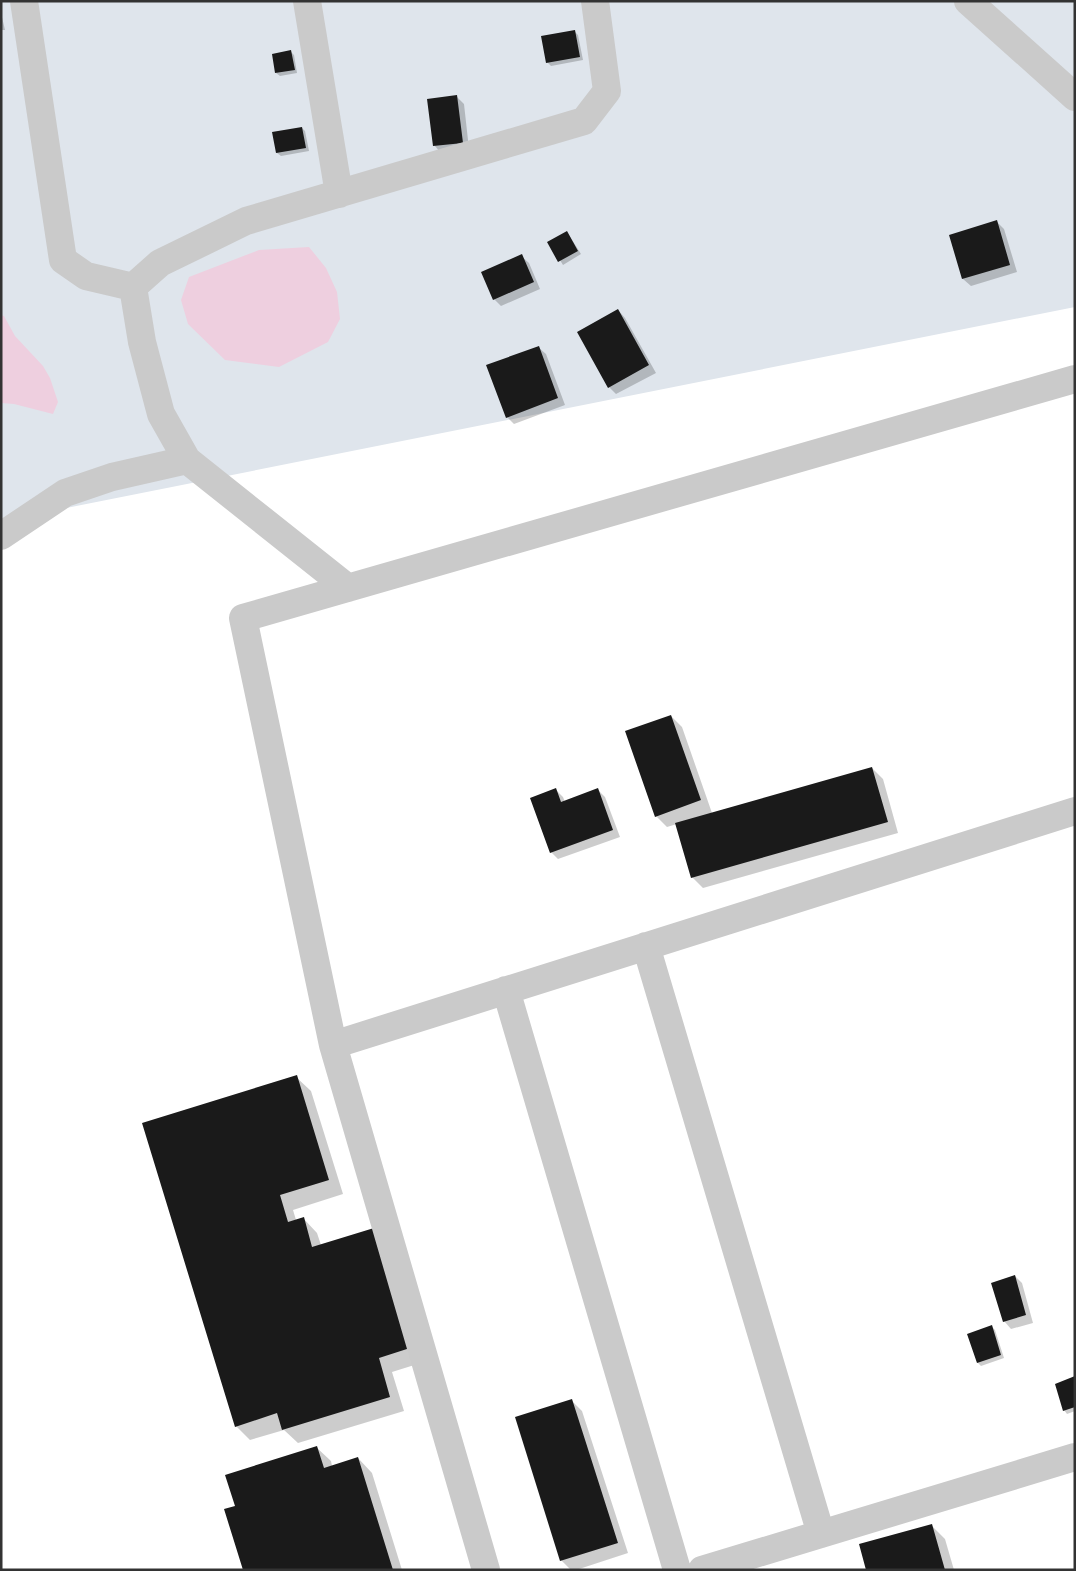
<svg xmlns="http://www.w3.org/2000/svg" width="1076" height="1571" viewBox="0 0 1076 1571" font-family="'Fira Sans',sans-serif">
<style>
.green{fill:#dfe5ec}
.water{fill:#eecfdf}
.shadow{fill:#0003}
.building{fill:#1a1a1a}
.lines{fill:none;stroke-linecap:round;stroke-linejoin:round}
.minor{stroke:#cacaca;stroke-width:28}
</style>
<rect width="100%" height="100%" fill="#fff"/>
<!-- green -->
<path class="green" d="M1,1H1075V307L1,521Z"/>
<!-- water -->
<path class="water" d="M309,247L326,268L337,292L340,319L328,342L279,367L225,360L188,324L181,300L189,277L259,250Z
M1,315L4,316L15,336L43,366L50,378L58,402L53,414L14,404L1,403Z"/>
<!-- shadow -->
<path class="shadow" d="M1,13L5,30H1Z
M575,32L578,35L583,60L551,66L547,62Z
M291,52L294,55L297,73L280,76L276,73Z
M457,97L464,104L469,149L441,153L434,145Z
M302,128L305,131L309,151L281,156L277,153L274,133Z
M997,222L1004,229L1017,272L971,286L963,279Z
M567,232L581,254L563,265L549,242Z
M521,256L529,263L540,289L501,306L494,299Z
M618,310L625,318L656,373L616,394L609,387Z
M538,347L546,354L565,405L514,424L507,417Z
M671,716L682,727L712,813L872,768L883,779L898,833L703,888L692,877L677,824L667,827L656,816Z
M556,790L563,797L565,802L598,790L605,797L620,837L558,859L551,852Z
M296,1077L311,1091L343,1194L293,1210L296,1220L303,1218L317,1233L321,1245L424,1362L392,1372L404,1411L298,1443L284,1430L250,1440L236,1426Z
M1015,1276L1022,1283L1033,1323L1011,1329L1004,1321Z
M991,1326L995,1330L1004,1358L981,1366L978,1363Z
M1075,1378V1411L1067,1414L1064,1410Z
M571,1400L582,1411L628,1553L576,1570H571L561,1560Z
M316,1447L331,1461L332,1466L358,1458L372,1473L402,1570H244L237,1507Z
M931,1525L945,1539L954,1570H868Z"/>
<!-- building -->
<path class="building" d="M575,30L580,57L546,63L541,36Z
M291,50L295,70L275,73L272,54Z
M457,95L463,143L433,146L427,99Z
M302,127L306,148L276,153L272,132Z
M997,220L1010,265L962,279L949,235Z
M567,231L578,251L558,262L547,242Z
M522,254L534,282L493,300L481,272Z
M618,309L649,365L608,388L577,332Z
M539,346L558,398L506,418L486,365Z
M671,715L701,800L655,817L625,731Z
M872,767L888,822L691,878L675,823Z
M556,788L561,802L598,788L613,830L550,853L530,798Z
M297,1075L329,1180L280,1195L288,1222L304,1217L312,1247L374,1228L410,1348L379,1358L390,1397L282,1430L277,1413L235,1427L142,1123Z
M1015,1275L1026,1315L1003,1322L991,1283Z
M992,1325L1001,1355L977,1363L967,1334Z
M1075,1376V1407L1063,1411L1055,1384Z
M572,1399L618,1543L560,1561L515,1417Z
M317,1446L324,1468L358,1457L393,1570H243L224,1509L235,1506L225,1475Z
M932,1524L945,1570H866L859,1544Z"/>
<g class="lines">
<!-- minor -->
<path class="minor" d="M24,1L63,260L86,276L133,287
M307,1L339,194
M968,1L1075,97
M133,287L160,263L246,221L584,121L607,91L595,1
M133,287L142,342L161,414L187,460L348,588
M1,536L65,493L112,477L187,460
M646,946L821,1534
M506,990L677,1570
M333,1045L243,618L1075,379
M486,1570L333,1045L1075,811
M702,1570L1075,1457"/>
</g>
<!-- border -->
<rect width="1076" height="1571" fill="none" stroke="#333333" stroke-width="5"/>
</svg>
